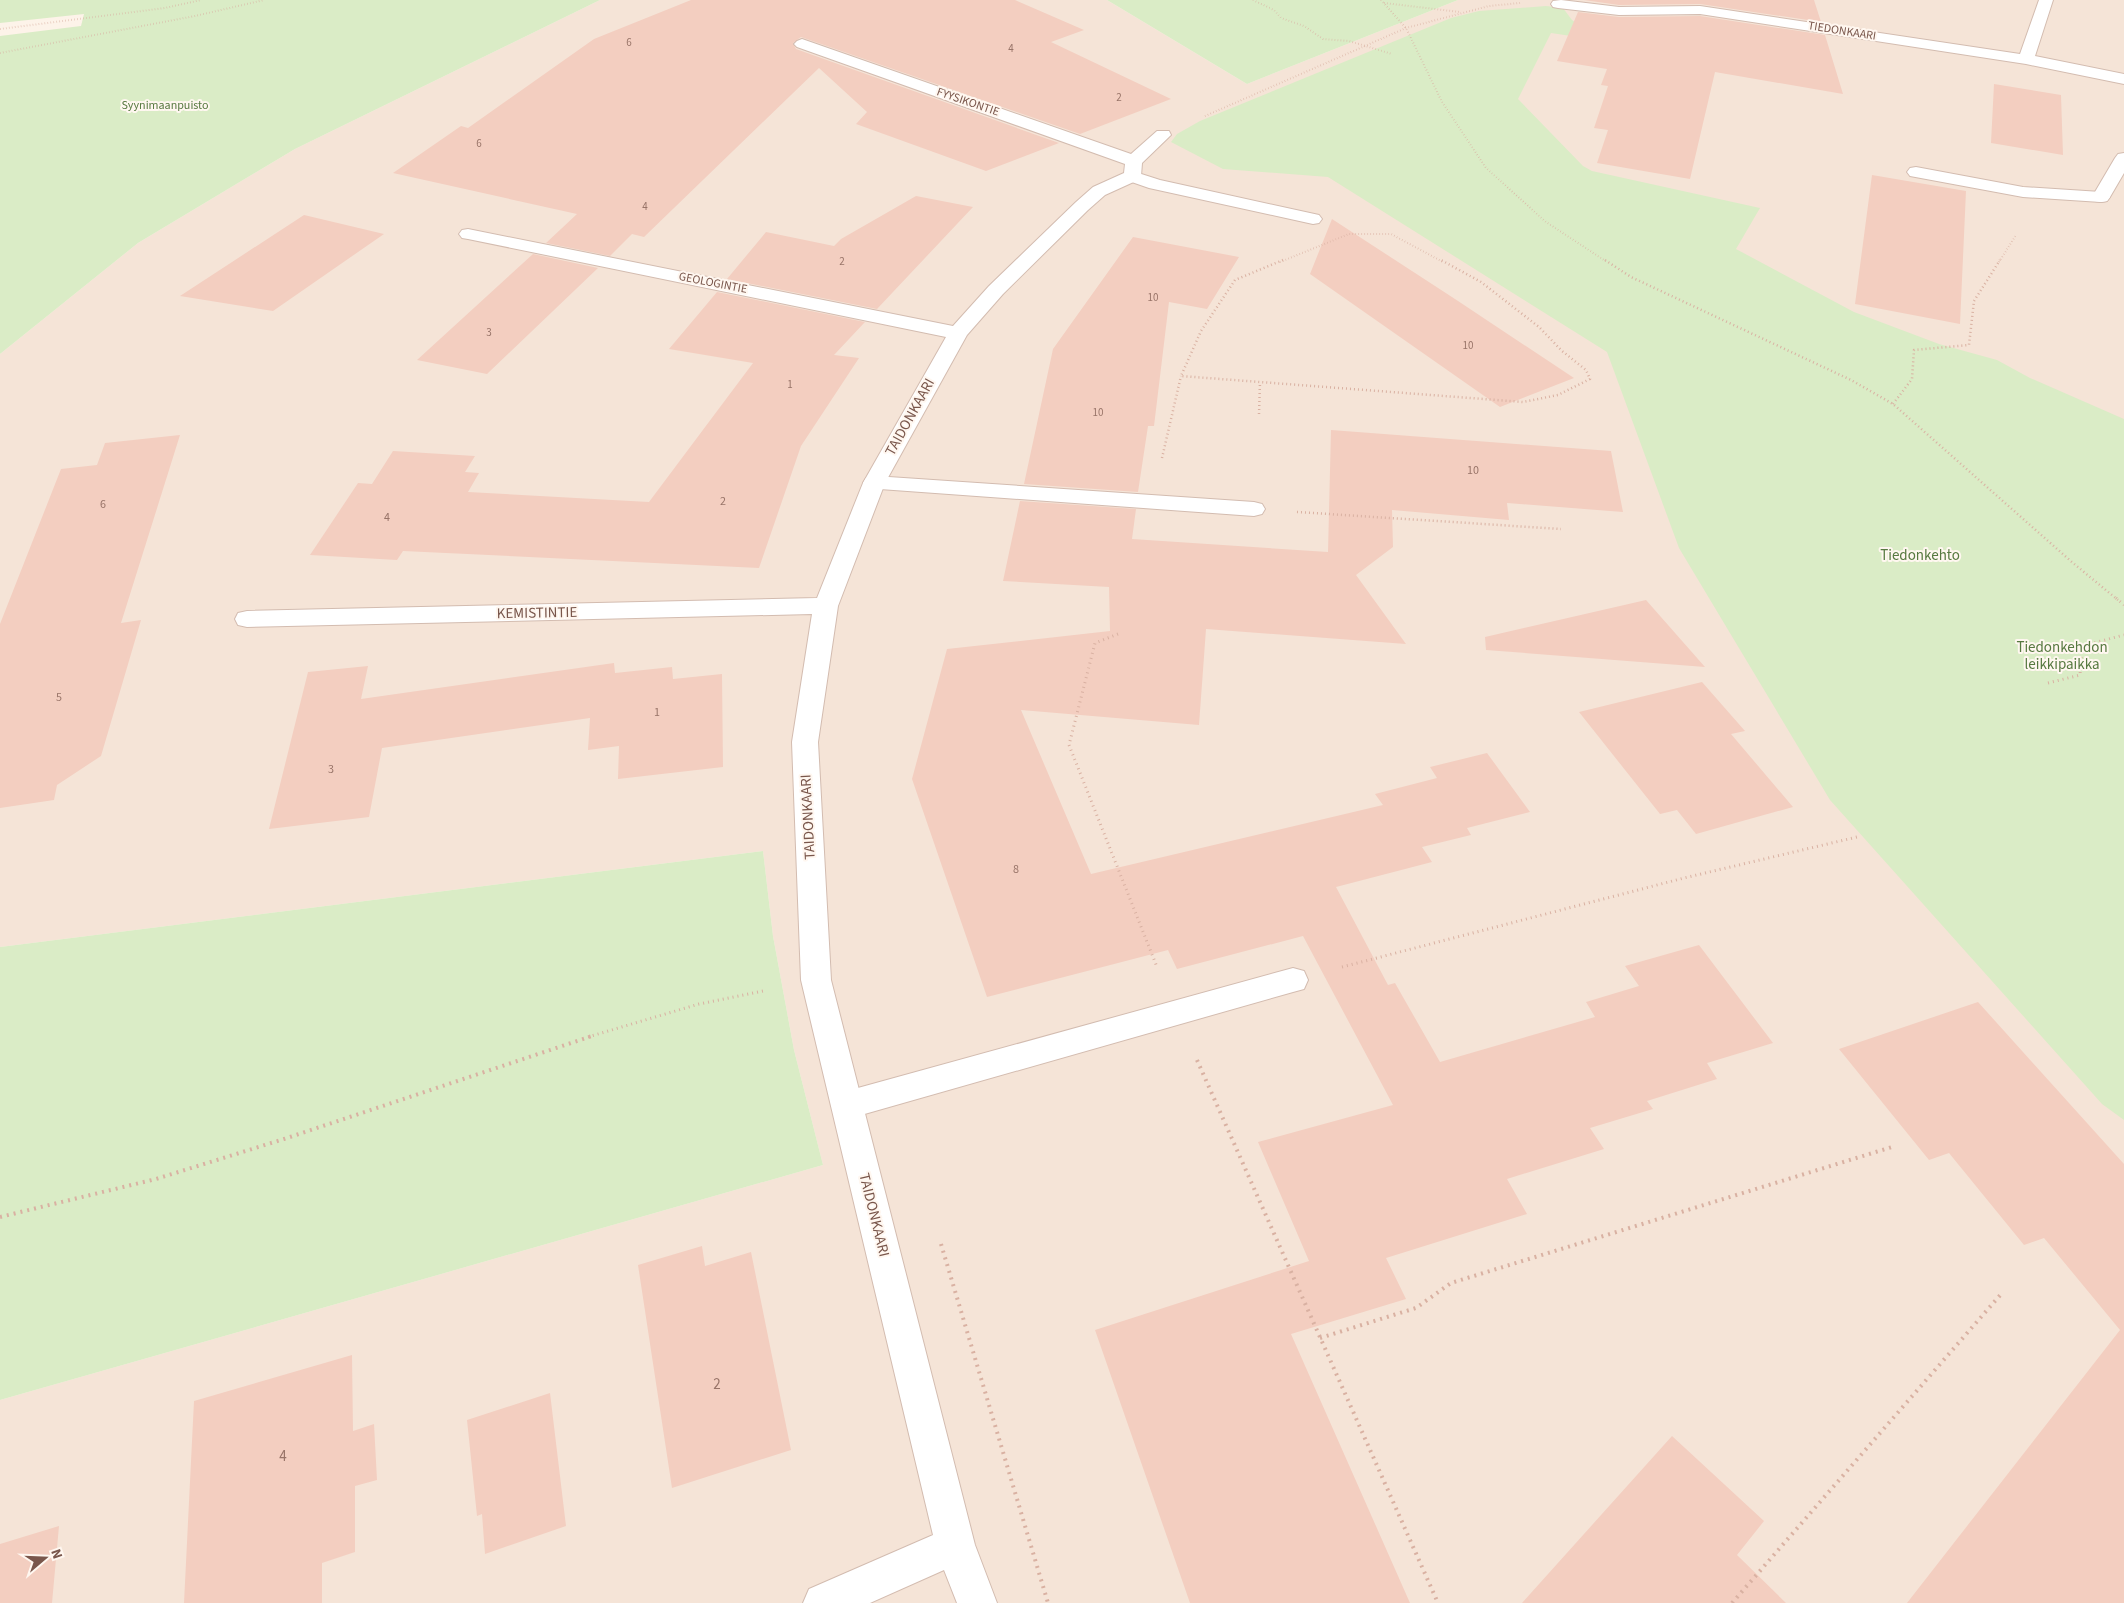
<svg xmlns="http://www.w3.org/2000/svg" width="2124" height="1603" viewBox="0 0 2124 1603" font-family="'Source Sans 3',sans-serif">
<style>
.residential{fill:#f5e4d7}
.green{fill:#daecc6}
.building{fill:#f3cec0}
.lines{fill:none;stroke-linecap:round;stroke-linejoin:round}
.service-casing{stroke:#d3bcb0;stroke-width:2}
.minor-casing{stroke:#d3bcb0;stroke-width:2}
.path-far3{stroke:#d9b1a2;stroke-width:2;stroke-dasharray:0.5 2.5;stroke-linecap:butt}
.path-far2{stroke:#d9b1a2;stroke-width:2.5;stroke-dasharray:1 3;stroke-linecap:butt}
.path-far1{stroke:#d9b1a2;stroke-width:3;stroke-dasharray:1 4;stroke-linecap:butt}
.path{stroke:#d9b1a2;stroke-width:4;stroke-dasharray:2 5;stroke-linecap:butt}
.service{fill:#fff;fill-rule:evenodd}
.minor{fill:#fff;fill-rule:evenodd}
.labels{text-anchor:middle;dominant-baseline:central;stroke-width:4;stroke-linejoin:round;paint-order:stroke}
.far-number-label{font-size:11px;fill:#987468}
.far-street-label{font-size:12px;fill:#79564b;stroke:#fff7f0}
.far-park-label{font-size:12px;fill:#577940;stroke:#fff7f0}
.number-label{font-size:12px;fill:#987468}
.street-label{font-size:15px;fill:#79564b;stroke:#fff7f0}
.park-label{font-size:15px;fill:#577940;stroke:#fff7f0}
.near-number-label{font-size:15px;fill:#987468}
</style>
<rect width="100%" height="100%" fill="#fdf3e9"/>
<!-- residential -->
<path class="residential" d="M600,0H1107L1247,84L1458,0H2124V1603H0V1400L823,1165L794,1050L773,936L763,851L0,947V354L138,243L295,149Z"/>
<!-- green -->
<path class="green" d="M0,0H600L295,149L138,243L0,354V36L81,26L84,14L0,23Z
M1107,0H1458L1247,84Z
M1546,6L1563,8L1572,20L1581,27L1571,36L1551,33L1518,99L1583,166L1592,171L1760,208L1736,249L1854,312L1939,344L1997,360L2030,378L2124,419V1120L2102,1104L1830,800L1679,548L1607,352L1328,177L1223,169L1171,142L1177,134L1200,121L1451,18L1479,11Z
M763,851L773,936L794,1050L823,1165L0,1400V947Z"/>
<!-- building -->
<path class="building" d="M691,0H1015L1084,30L1051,42L1171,99L1080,134L801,37L793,43L796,49L1059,143L986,171L856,124L867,112L819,68L644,237L632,234L610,256L546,243L577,214L393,173L461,126L468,128L594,39Z
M1584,0H1814L1821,22L1700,4L1619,5Z
M1578,12L1619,17L1700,16L1825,35L1843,94L1715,72L1690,179L1597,163L1608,130L1594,128L1608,86L1601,85L1607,69L1557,61Z
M1994,84L2061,95L2063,155L1991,143Z
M1872,175L1966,191L1960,324L1855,304Z
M916,196L973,207L877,309L727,279L766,232L834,246L841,239Z
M304,215L384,234L273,311L180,296Z
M1332,219L1455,299L1574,378L1500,407L1310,274Z
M1133,237L1239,257L1207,309L1169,302L1154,426H1148L1138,492L1024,484L1053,349Z
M533,254L598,268L487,374L417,360Z
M717,292L865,322L834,355L859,358L801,446L759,568L403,551L397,560L310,555L358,483L372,484L393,451L475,456L465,472L479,473L468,492L649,502L753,363L669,349Z
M1331,430L1611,451L1623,512L1507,503L1509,520L1392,510L1393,547L1356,575L1406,644L1206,629L1199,725L1021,710L1091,874L1383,805L1375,794L1437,778L1430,767L1487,753L1530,812L1467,828L1471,835L1422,847L1432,862L1336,887L1388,985L1395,983L1440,1062L1595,1017L1586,1002L1639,986L1625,966L1699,945L1773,1043L1707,1063L1717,1079L1647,1101L1653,1109L1590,1128L1604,1149L1507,1179L1527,1214L1386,1258L1406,1299L1291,1334L1410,1603H1190L1095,1330L1309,1261L1258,1142L1393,1105L1303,936L1177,969L1168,950L987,997L912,779L947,649L1110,631L1109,587L1003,581L1020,501L1136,509L1132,539L1328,552Z
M180,435L121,623L141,620L101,756L57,785L54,800L0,808V624L61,469L97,465L105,443Z
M1646,600L1705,667L1486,650L1485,637Z
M614,663L615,673L672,667L673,679L722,674L723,767L618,779L619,746L588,750L590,718L382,748L369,817L269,829L308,672L368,666L361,699Z
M1702,682L1745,731L1731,734L1793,807L1696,834L1677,810L1660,814L1579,712Z
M1978,1002L2124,1164V1603H1907L2120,1330L2044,1238L2024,1245L1949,1153L1929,1160L1839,1049Z
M702,1246L705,1266L751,1252L791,1450L672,1488L638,1265Z
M352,1355L353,1431L374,1424L377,1480L355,1486V1552L322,1563V1603H184L194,1401Z
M550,1393L566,1526L485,1554L482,1514L477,1516L467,1420Z
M1672,1436L1764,1521L1737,1555L1786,1603H1522Z
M59,1526L52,1603H0V1544Z"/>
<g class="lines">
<defs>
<path id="service" d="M1916,167L2023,187L2101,192L2107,193L2110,197L2107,201L2101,202L2023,197L1910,176L1907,172L1910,168Z
M1132,171L1160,180L1319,215L1322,219L1319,223L1313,224L1149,188L1126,180L1123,176L1126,172Z
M874,476L1254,502L1262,504L1265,509L1262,514L1254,516L866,488L863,483L866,478Z
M1293,968L1304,971L1308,980L1304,989L1293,992L847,1119L836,1115L831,1105L836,1095L847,1091Z"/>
<path id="minor" d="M1561,0L1619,7L1700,6L2020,54L2039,0H2053L2035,56L2124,74V84L2026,64L1700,14L1619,15L1558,8L1553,7L1551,4L1553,1Z
M802,39L1131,154L1157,131H1169L1171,135L1142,163L1141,176L1138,180L1105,195L1088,210L1003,294L967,335L885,483L838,606L818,742L831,980L975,1545L997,1603H957L944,1570L870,1603H803L809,1589L933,1535L801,980L792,742L812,614L247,627L238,625L235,619L238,613L247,611L817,598L863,483L946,337L468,239L462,238L459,234L462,230L468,229L953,326L989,286L1076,202L1093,187L1124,173L1125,164L797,47L794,44L797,41Z
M2124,153V173L2110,197L2107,201L2101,202L2095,201L2092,197L2115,158L2118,154Z"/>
</defs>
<!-- service casing -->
<use href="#service" class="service-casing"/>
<!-- minor casing -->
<use href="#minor" class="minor-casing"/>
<!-- path-far3 -->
<path class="path-far3" d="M1253,0L1274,10L1281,18L1304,26L1323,39L1349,41L1392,54
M1381,0L1406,28L1442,102L1486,168L1546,222L1607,262
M1384,3L1460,12
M0,29L165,8L201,0
M0,53L195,16L264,0
M1205,116L1406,28L1489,6L1520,3
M1280,262L1349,234H1391L1443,262
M1999,262L2016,235"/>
<!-- path-far2 -->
<path class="path-far2" d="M1283,260L1235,280L1201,331L1181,376L1523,402L1558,395L1590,379L1586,370L1562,351L1539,327L1481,282L1441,260
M1605,260L1631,277L1851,380L1893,404L2073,563L2118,600
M1893,404L1912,379L1914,350L1969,345L1974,301L2000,260
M1259,414L1260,382
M1162,458L1181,376
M1297,512L1561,529"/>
<!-- path-far1 -->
<path class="path-far1" d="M2116,598L2124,605
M1118,634L1095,643L1069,745L1157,967
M2048,683L2080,675L2082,646L2124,635
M1342,967L1684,878L1857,837
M588,1037L699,1004L763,991"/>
<!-- path -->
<path class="path" d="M1197,1060L1438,1603
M0,1217L156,1179L284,1139L592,1036
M941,1244L1048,1603
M1320,1338L1416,1308L1451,1283L1892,1147
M1732,1603L2002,1293"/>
<!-- service -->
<use href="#service" class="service"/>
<!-- minor -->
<use href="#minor" class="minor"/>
</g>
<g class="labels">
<!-- far-number labels -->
<g class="far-number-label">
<text x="629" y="42">6</text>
<text x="1011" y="48">4</text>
<text x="1119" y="97">2</text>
<text x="479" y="143">6</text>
<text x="645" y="206">4</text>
<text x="842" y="261">2</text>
<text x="1153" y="297">10</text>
<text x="489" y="332">3</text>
<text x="1468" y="345">10</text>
<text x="790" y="384">1</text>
<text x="1098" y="412">10</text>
</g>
<!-- far-street labels -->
<g class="far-street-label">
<text transform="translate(1842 31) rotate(9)">TIEDONKAARI</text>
<text transform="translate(968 102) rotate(19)">FYYSIKONTIE</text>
<text transform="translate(713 283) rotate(11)">GEOLOGINTIE</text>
</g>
<!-- far-park labels -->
<g class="far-park-label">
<text x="165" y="105">Syynimaanpuisto</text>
</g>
<!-- number labels -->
<g class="number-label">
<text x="1473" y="470">10</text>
<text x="723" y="501">2</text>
<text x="103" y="504">6</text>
<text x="387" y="517">4</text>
<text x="59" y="697">5</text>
<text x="657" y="712">1</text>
<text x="331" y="769">3</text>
<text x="1016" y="869">8</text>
</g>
<!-- street labels -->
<g class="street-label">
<text transform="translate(910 417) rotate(-61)">TAIDONKAARI</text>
<text transform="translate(537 613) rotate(-1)">KEMISTINTIE</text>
<text transform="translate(808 817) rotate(-93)">TAIDONKAARI</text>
<text transform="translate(874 1215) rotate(76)">TAIDONKAARI</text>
</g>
<!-- park labels -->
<g class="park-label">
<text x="1920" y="555">Tiedonkehto</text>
<text x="2062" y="647">Tiedonkehdon<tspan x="2062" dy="17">leikkipaikka</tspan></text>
</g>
<!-- near-number labels -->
<g class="near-number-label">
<text x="717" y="1384">2</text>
<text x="283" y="1456">4</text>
</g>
</g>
<!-- north arrow -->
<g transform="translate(45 1558) rotate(71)" stroke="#fff7f0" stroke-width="4" paint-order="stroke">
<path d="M0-4L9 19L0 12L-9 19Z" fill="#79564b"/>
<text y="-8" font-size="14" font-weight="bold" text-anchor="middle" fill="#79564b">N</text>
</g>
</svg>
